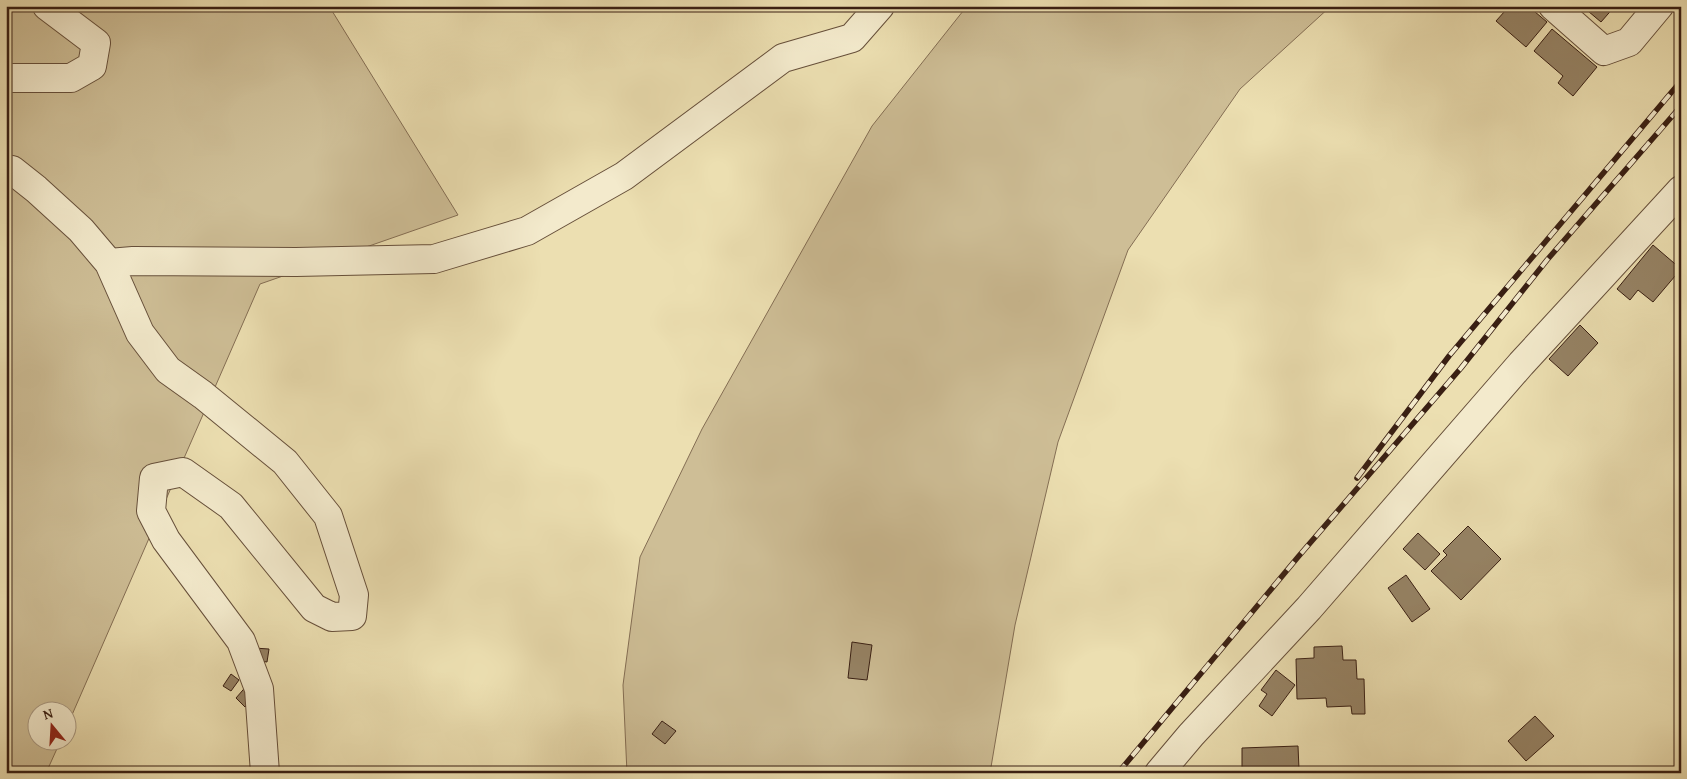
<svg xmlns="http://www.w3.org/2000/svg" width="1687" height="779" viewBox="0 0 1687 779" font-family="'Gentium Book Plus',serif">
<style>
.green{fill:#cebe96;stroke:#846e54}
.building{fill:#968365;stroke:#391f13}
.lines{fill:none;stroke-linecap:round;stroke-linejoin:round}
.minor-casing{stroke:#664f3a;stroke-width:30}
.minor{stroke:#f3eacc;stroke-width:28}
.rail-casing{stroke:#391f13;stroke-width:5.5}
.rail{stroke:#f3eacc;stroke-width:4;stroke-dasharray:11;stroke-linecap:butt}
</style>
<rect width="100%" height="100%" fill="#ecdfb1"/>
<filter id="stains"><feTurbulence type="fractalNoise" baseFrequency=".004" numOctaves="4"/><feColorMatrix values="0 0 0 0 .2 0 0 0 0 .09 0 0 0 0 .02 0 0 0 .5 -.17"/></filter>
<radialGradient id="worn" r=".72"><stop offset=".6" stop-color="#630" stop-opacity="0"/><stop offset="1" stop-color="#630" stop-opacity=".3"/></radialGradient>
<!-- green -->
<path class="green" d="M6,6H329L458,215L260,284L68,724V712H38V742H60L46,773H6Z
M967,6H1331L1240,89L1128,250L1058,442L1015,625L990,773H627L623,685L640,557L702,429L872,126Z"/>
<!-- building -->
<path class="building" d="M1499,6H1528L1547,22L1526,47L1496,21L1505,11Z
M1582,6H1615L1601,22Z
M1552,29L1597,67L1573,96L1558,83L1563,76L1534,51Z
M1653,245L1681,269L1653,302L1638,290L1630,300L1617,289Z
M1580,325L1598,343L1568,376L1549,359Z
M1468,526L1501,559L1461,600L1431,571L1447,555L1443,551Z
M1418,533L1440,554L1425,570L1403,549Z
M1406,575L1430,609L1412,622L1388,588Z
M852,642L872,645L867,680L848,678Z
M1342,646L1343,660H1356L1357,679H1364L1365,714H1352L1351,706L1327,707L1326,698L1297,699L1296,659L1314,658V647Z
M254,648L269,649L267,662L252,660Z
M1276,670L1295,685L1272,716L1259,706L1267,694L1261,690Z
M231,674L239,680L231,691L223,686Z
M249,683L259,692L245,707L236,698Z
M1535,716L1554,736L1526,761L1508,741Z
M662,721L676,731L665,744L652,734Z
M1298,746L1299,769L1324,768L1325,773H1242V748Z"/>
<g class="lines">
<defs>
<path id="minor" d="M1553,6L1604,51L1629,42L1659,6
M6,78H71L92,66L96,43L47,6
M6,169L12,170L36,189L81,230L109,263L140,333L168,370L203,395L285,462L328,516L354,595L352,616L332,617L314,608L231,506L183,472L154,478L151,511L166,540L241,641L259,689L265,773
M109,263L133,261L296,262L434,259L527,231L624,176L783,58L852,38L880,6
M1159,773L1191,735L1309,608L1521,364L1681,190"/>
</defs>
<!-- minor casing -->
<use href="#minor" class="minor-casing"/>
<!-- minor -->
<use href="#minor" class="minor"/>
<defs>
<path id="rail" d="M1357,478L1449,356L1681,81
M1118,773L1298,557L1461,368L1547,260L1681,106"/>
</defs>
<!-- rail casing -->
<use href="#rail" class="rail-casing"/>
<!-- rail -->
<use href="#rail" class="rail"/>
</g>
<!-- margin -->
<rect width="1687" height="779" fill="none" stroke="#ecdfb1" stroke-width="25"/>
<rect x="8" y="8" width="1672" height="764" fill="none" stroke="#391f13" stroke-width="2.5"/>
<rect x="12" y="12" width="1662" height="754" fill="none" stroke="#391f13"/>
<!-- north arrow -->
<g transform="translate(52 726) rotate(342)"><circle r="24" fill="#f3eacc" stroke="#a99982"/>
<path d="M0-4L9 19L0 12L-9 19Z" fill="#8f2418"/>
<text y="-8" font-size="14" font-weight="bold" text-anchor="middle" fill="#391f13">N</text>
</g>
<rect width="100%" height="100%" filter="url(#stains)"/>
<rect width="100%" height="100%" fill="url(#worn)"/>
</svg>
